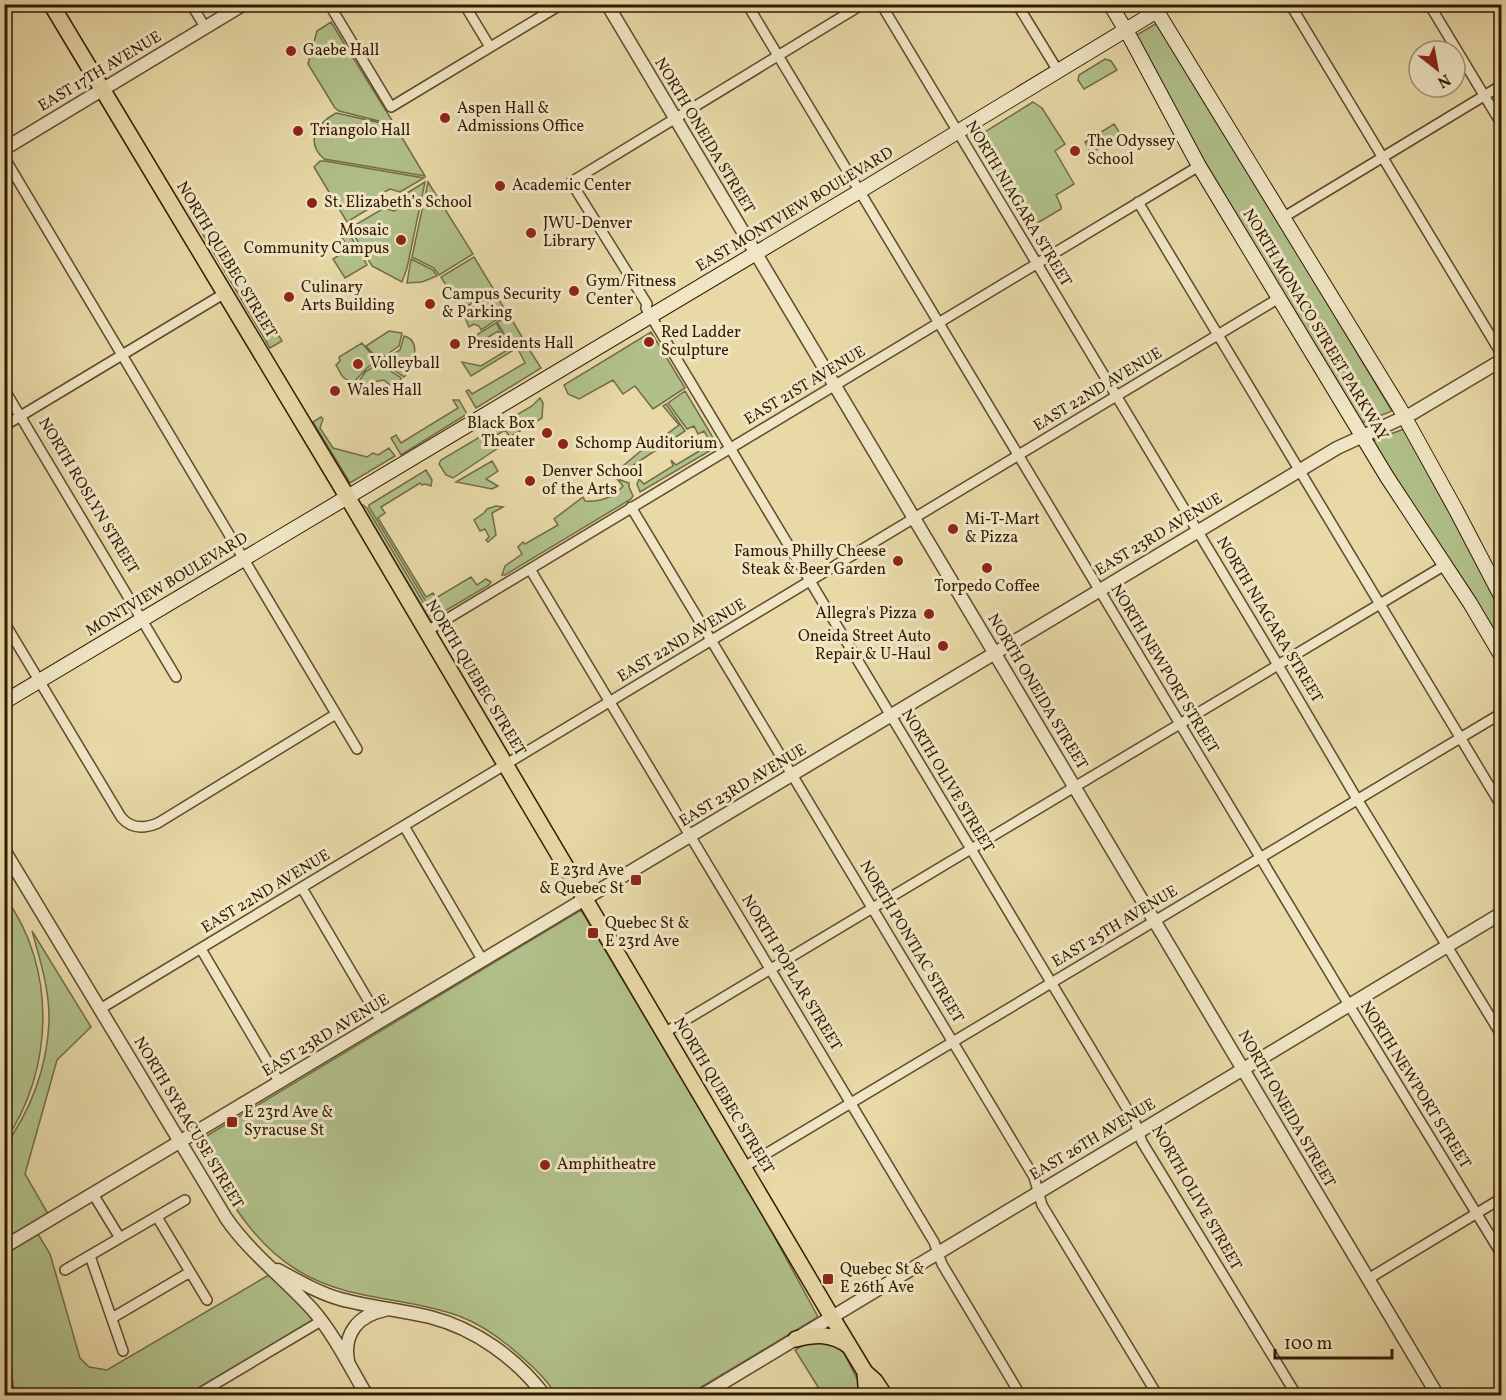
<svg xmlns="http://www.w3.org/2000/svg" width="1506" height="1400" viewBox="0 0 1506 1400" font-family="Vollkorn,serif">
<style>
.green{fill:#b1c08a;stroke:#716d46;stroke-width:1.5}
.lines{fill:none;stroke-linecap:round;stroke-linejoin:round}
.minor-casing{stroke:#5f4a2a;stroke-width:12}
.tertiary-casing{stroke:#5f4a2a;stroke-width:15}
.secondary-casing{stroke:#311a01;stroke-width:16}
.primary-casing{stroke:#311a01;stroke-width:18}
.minor{stroke:#f0e6c6;stroke-width:9}
.tertiary{stroke:#f0e6c6;stroke-width:12}
.secondary{stroke:#f0e6c6;stroke-width:14}
.primary{stroke:#e8d9a7;stroke-width:15}
.poi-dot{fill:#8f2418;stroke:#f0e6c6;stroke-width:2}
.labels{text-anchor:middle;dominant-baseline:central;stroke-width:6;stroke-linejoin:round;paint-order:stroke}
.poi-label{font-size:16px;fill:#311a01;stroke:#f0e6c6;text-anchor:start}
.street-label{font-size:16px;fill:#311a01;stroke:#f0e6c6}
</style>
<rect width="100%" height="100%" fill="#e8d9a7"/>
<filter id="stains"><feTurbulence type="fractalNoise" baseFrequency=".00333" numOctaves="4"/><feColorMatrix values="0 0 0 0 .2 0 0 0 0 .09 0 0 0 0 .02 0 0 0 .5 -.17"/></filter>
<radialGradient id="worn" r=".72"><stop offset=".6" stop-color="#630" stop-opacity="0"/><stop offset="1" stop-color="#630" stop-opacity=".3"/></radialGradient>
<!-- green -->
<path class="green" d="M331,22L393,122L391,124L339,111L335,108L308,64L317,31Z
M1157,23L1278,221L1392,411L1362,423L1204,161L1135,36Z
M1105,59L1111,61L1117,70L1084,89L1078,80L1079,75Z
M1033,102L1042,108L1065,144L1055,151L1074,184L1056,195L1061,206V209L1031,227L1027,226L975,138Z
M336,113L395,126L425,176L324,159C304,141 318,123 336,113Z
M1114,124L1121,135L1091,153L1085,142Z
M320,161H325L424,178L400,192L390,189C383,192 381,195 380,202L347,222L314,167Z
M425,182L407,268L402,282L372,266L350,228L384,208L394,211C401,207 403,204 402,196Z
M428,182L473,254L439,275L434,268L412,257Z
M197,205H199L209,218L282,341L270,348L191,214L192,208Z
M346,228L367,265L345,278L333,259L349,249L339,233Z
M474,257L494,290L461,310L441,277Z
M411,259L433,270L437,276L422,282L407,283Z
M495,293L507,313L481,330L479,326L474,324L469,327L463,313Z
M509,315L525,342L518,348L512,347L497,322Z
M496,323L512,351L471,376L462,362L481,366L509,349L498,331L479,343L475,341L478,334Z
M389,331L402,333L399,346L379,360L366,346Z
M651,332L685,388L653,409L635,386L623,394L613,380L579,399L568,394L564,385Z
M404,336C422,340 414,368 404,377L381,361L400,350Z
M362,343L377,361L367,368L352,384L342,376L336,365L340,361L339,357Z
M527,346L541,368L476,408L466,391L469,390L472,394L525,363L519,351Z
M379,363L401,378V380L390,385L384,380L373,382L369,389L356,386L365,372Z
M685,391L718,446L640,492L637,484L639,479L644,484L673,466L671,460L676,465L706,447L703,441L708,438L704,431L698,434L694,426L687,429L668,403Z
M540,398L543,403L542,418L510,437L505,430L495,436L501,446L453,478L446,475L439,464L441,460L532,406Z
M453,400H459L467,414L401,455L391,438L396,435L401,443L458,408Z
M666,404L685,431L626,470L620,480L629,483V487L633,496L631,499L505,575H502L505,566L522,554L518,547L523,542L525,544L558,525L554,519L583,497L585,501C600,502 613,498 623,486L613,474L647,446L649,447L679,425L663,406Z
M321,417L323,419L320,428L333,448L367,457L373,453L378,455L389,448L395,456L350,483L313,422Z
M1404,429L1501,607V646L1372,441Z
M492,461L498,471L486,479L498,486L492,489L456,482Z
M426,470L432,480L431,486L425,484L422,485L420,483L381,507L385,513L378,518L426,597L433,593L436,598L471,577L477,585L486,579L491,582L489,585L435,617L369,507V505Z
M363,505L367,508L434,620H430L361,506Z
M496,506L503,507L492,513L496,535L488,542L486,540L489,537L485,529L480,531L474,520L484,513L487,509Z
M5,897C57,968 54,1070 5,1141Z
M581,910L755,1201L818,1317L688,1395H556C546,1378 531,1365 516,1352C499,1337 480,1324 459,1316C404,1296 349,1302 297,1270C249,1241 224,1189 195,1143Z
M32,931L91,1027L57,1060L25,1174L51,1219L35,1229L50,1254L80,1358L89,1367L107,1370L274,1272L321,1321L195,1395H7L4,1362V1147C31,1111 47,1067 49,1022C50,992 40,959 32,931Z
M811,1340L838,1346L844,1353L865,1395H823L795,1350Z"/>
<g class="lines">
<defs>
<path id="minor" d="M191,4L205,27
M329,4L391,107L562,4
M464,4L490,47
M747,4L1349,1005L1502,1255
M863,4L571,182L647,304L646,308L1135,1122L1142,1142L1297,1396
M881,4L1278,665L1357,799L1502,1036
M1017,4L1058,71
M1290,4L1502,355
M1429,4L1502,125
M4,157L357,749
M1138,202L1502,807
M1284,217L1502,85
M4,389L176,677
M4,426L225,293
M631,507L1034,1177L1042,1205L1158,1396
M530,569L934,1242L942,1264L1021,1396
M4,622L121,817C131,829 144,829 158,823L336,714
M427,631L1199,166
M404,826L483,961
M302,888L381,1022
M201,949L280,1083
M100,1009L1279,298
M664,1033L1445,565
M744,1167L1502,713
M93,1194L120,1238
M157,1217L207,1300
M90,1256L123,1351
M65,1270L185,1200
M1368,1279L1502,1198
M112,1318L190,1272
M195,1396L321,1321"/>
<path id="tertiary" d="M607,4L1438,1396
M4,149L244,4
M4,850L226,1218C250,1253 284,1278 312,1309C334,1334 350,1367 367,1396
M4,1247L1337,448L1413,413L1502,360
M278,1270C298,1281 319,1293 340,1299C370,1307 400,1310 430,1317C476,1329 516,1358 545,1396
M4,1360L7,1396
M348,1361C343,1334 358,1315 385,1310
M701,1396L1502,913"/>
<path id="secondary" d="M1110,4L1131,39L1199,166L1387,477L1470,603L1502,657
M1153,5L1399,407L1456,510L1502,598
M4,702L860,191L1157,11"/>
<path id="primary" d="M51,4L348,498L827,1309L865,1372L875,1381L885,1396
M796,1339C816,1334 832,1333 849,1346
M865,1372L866,1386L869,1396"/>
</defs>
<!-- minor casing -->
<use href="#minor" class="minor-casing"/>
<!-- tertiary casing -->
<use href="#tertiary" class="tertiary-casing"/>
<!-- secondary casing -->
<use href="#secondary" class="secondary-casing"/>
<!-- primary casing -->
<use href="#primary" class="primary-casing"/>
<!-- minor -->
<use href="#minor" class="minor"/>
<!-- tertiary -->
<use href="#tertiary" class="tertiary"/>
<!-- secondary -->
<use href="#secondary" class="secondary"/>
<!-- primary -->
<use href="#primary" class="primary"/>
</g>
<!-- markers -->
<g class="poi-dot">
<circle cx="291" cy="51" r="6"/>
<circle cx="445" cy="118" r="6"/>
<circle cx="298" cy="131" r="6"/>
<circle cx="1075" cy="151" r="6"/>
<circle cx="500" cy="186" r="6"/>
<circle cx="312" cy="203" r="6"/>
<circle cx="531" cy="233" r="6"/>
<circle cx="401" cy="240" r="6"/>
<circle cx="574" cy="291" r="6"/>
<circle cx="289" cy="297" r="6"/>
<circle cx="430" cy="304" r="6"/>
<circle cx="649" cy="342" r="6"/>
<circle cx="455" cy="344" r="6"/>
<circle cx="358" cy="364" r="6"/>
<circle cx="335" cy="391" r="6"/>
<circle cx="547" cy="433" r="6"/>
<circle cx="563" cy="444" r="6"/>
<circle cx="530" cy="481" r="6"/>
<circle cx="953" cy="529" r="6"/>
<circle cx="898" cy="561" r="6"/>
<circle cx="987" cy="568" r="6"/>
<circle cx="929" cy="614" r="6"/>
<circle cx="943" cy="646" r="6"/>
<rect x="630" y="874" width="12" height="12" rx="3"/>
<rect x="587" y="927" width="12" height="12" rx="3"/>
<rect x="226" y="1116" width="12" height="12" rx="3"/>
<circle cx="545" cy="1165" r="6"/>
<rect x="822" y="1273" width="12" height="12" rx="3"/>
</g>
<g class="labels">
<!-- poi labels -->
<g class="poi-label">
<text x="303" y="51">Gaebe Hall</text>
<text x="457" y="109">Aspen Hall &amp;<tspan x="457" dy="18">Admissions Office</tspan></text>
<text x="310" y="131">Triangolo Hall</text>
<text x="1087" y="142">The Odyssey<tspan x="1087" dy="18">School</tspan></text>
<text x="512" y="186">Academic Center</text>
<text x="324" y="203">St. Elizabeth’s School</text>
<text x="543" y="224">JWU-Denver<tspan x="543" dy="18">Library</tspan></text>
<text x="389" y="231" text-anchor="end">Mosaic<tspan x="389" dy="18">Community Campus</tspan></text>
<text x="586" y="282">Gym/Fitness<tspan x="586" dy="18">Center</tspan></text>
<text x="301" y="288">Culinary<tspan x="301" dy="18">Arts Building</tspan></text>
<text x="442" y="295">Campus Security<tspan x="442" dy="18">&amp; Parking</tspan></text>
<text x="661" y="333">Red Ladder<tspan x="661" dy="18">Sculpture</tspan></text>
<text x="467" y="344">Presidents Hall</text>
<text x="370" y="364">Volleyball</text>
<text x="347" y="391">Wales Hall</text>
<text x="535" y="424" text-anchor="end">Black Box<tspan x="535" dy="18">Theater</tspan></text>
<text x="575" y="444">Schomp Auditorium</text>
<text x="542" y="472">Denver School<tspan x="542" dy="18">of the Arts</tspan></text>
<text x="965" y="520">Mi-T-Mart<tspan x="965" dy="18">&amp; Pizza</tspan></text>
<text x="886" y="552" text-anchor="end">Famous Philly Cheese<tspan x="886" dy="18">Steak &amp; Beer Garden</tspan></text>
<text x="987" y="587" text-anchor="middle">Torpedo Coffee</text>
<text x="917" y="614" text-anchor="end">Allegra's Pizza</text>
<text x="931" y="637" text-anchor="end">Oneida Street Auto<tspan x="931" dy="18">Repair &amp; U-Haul</tspan></text>
<text x="624" y="871" text-anchor="end">E 23rd Ave<tspan x="624" dy="18">&amp; Quebec St</tspan></text>
<text x="605" y="924">Quebec St &amp;<tspan x="605" dy="18">E 23rd Ave</tspan></text>
<text x="244" y="1113">E 23rd Ave &amp;<tspan x="244" dy="18">Syracuse St</tspan></text>
<text x="557" y="1165">Amphitheatre</text>
<text x="840" y="1270">Quebec St &amp;<tspan x="840" dy="18">E 26th Ave</tspan></text>
</g>
<!-- street labels -->
<g class="street-label">
<text transform="translate(100 72) rotate(-31)">EAST 17TH AVENUE</text>
<text transform="translate(704 136) rotate(59)">NORTH ONEIDA STREET</text>
<text transform="translate(1018 204) rotate(59)">NORTH NIAGARA STREET</text>
<text transform="translate(795 210) rotate(-31)">EAST MONTVIEW BOULEVARD</text>
<text transform="translate(226 260) rotate(59)">NORTH QUEBEC STREET</text>
<text transform="translate(1315 325) rotate(59)">NORTH MONACO STREET PARKWAY</text>
<text transform="translate(805 386) rotate(-31)">EAST 21ST AVENUE</text>
<text transform="translate(1098 390) rotate(-31)">EAST 22ND AVENUE</text>
<text transform="translate(88 496) rotate(59)">NORTH ROSLYN STREET</text>
<text transform="translate(1159 535) rotate(-31)">EAST 23RD AVENUE</text>
<text transform="translate(167 585) rotate(-31)">MONTVIEW BOULEVARD</text>
<text transform="translate(1269 620) rotate(59)">NORTH NIAGARA STREET</text>
<text transform="translate(682 641) rotate(-31)">EAST 22ND AVENUE</text>
<text transform="translate(1164 669) rotate(59)">NORTH NEWPORT STREET</text>
<text transform="translate(475 678) rotate(59)">NORTH QUEBEC STREET</text>
<text transform="translate(1037 692) rotate(59)">NORTH ONEIDA STREET</text>
<text transform="translate(947 781) rotate(59)">NORTH OLIVE STREET</text>
<text transform="translate(743 786) rotate(-31)">EAST 23RD AVENUE</text>
<text transform="translate(266 892) rotate(-31)">EAST 22ND AVENUE</text>
<text transform="translate(1115 927) rotate(-31)">EAST 25TH AVENUE</text>
<text transform="translate(911 942) rotate(59)">NORTH PONTIAC STREET</text>
<text transform="translate(791 973) rotate(59)">NORTH POPLAR STREET</text>
<text transform="translate(326 1036) rotate(-31)">EAST 23RD AVENUE</text>
<text transform="translate(1415 1085) rotate(58)">NORTH NEWPORT STREET</text>
<text transform="translate(723 1096) rotate(59)">NORTH QUEBEC STREET</text>
<text transform="translate(1286 1109) rotate(60)">NORTH ONEIDA STREET</text>
<text transform="translate(188 1123) rotate(59)">NORTH SYRACUSE STREET</text>
<text transform="translate(1093 1140) rotate(-31)">EAST 26TH AVENUE</text>
<text transform="translate(1196 1198) rotate(60)">NORTH OLIVE STREET</text>
</g>
</g>
<!-- margin -->
<rect width="1506" height="1400" fill="none" stroke="#e8d9a7" stroke-width="24"/>
<rect x="6" y="6" width="1494" height="1388" fill="none" stroke="#311a01" stroke-width="3"/>
<rect x="12" y="12" width="1482" height="1376" fill="none" stroke="#311a01" stroke-width="1.5"/>
<!-- north arrow -->
<g transform="translate(1437 69) rotate(149)"><circle r="28" fill="#f0e6c6" stroke="#a49477" stroke-width="1.5"/>
<path d="M0-4.5L10 22L0 15L-10 22Z" fill="#8f2418"/>
<text y="-9" font-size="16" font-weight="bold" text-anchor="middle" fill="#311a01">N</text>
</g>
<!-- scale -->
<path d="M1275 1349v9h117v-9" fill="none" stroke="#311a01" stroke-width="3"/>
<text x="1284" y="1349" font-size="18" fill="#311a01" stroke="#f0e6c6" stroke-width="4.5" paint-order="stroke">100 m</text>
<rect width="100%" height="100%" filter="url(#stains)"/>
<rect width="100%" height="100%" fill="url(#worn)"/>
</svg>
